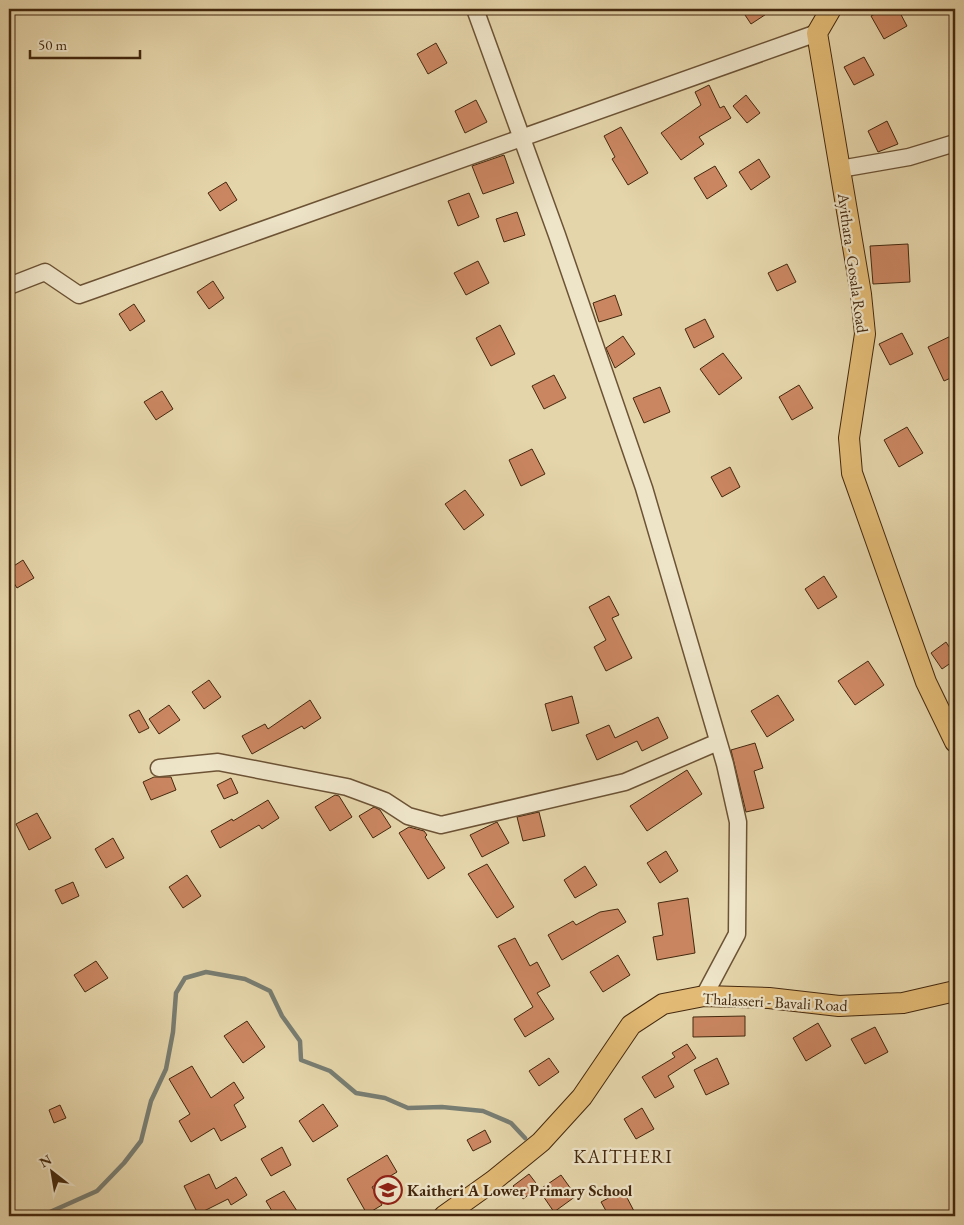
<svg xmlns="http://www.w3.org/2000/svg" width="964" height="1225" viewBox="0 0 964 1225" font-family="'EB Garamond',serif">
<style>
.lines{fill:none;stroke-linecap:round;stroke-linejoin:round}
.stream{stroke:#787d72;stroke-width:4.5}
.building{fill:#ca8661;stroke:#44280e}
.minor-casing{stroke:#6c5335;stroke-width:19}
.major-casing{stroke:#44280e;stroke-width:22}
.minor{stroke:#eee4c8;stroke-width:16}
.major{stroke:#e2ba75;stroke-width:20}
.labels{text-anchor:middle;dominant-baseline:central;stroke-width:4.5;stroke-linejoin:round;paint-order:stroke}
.street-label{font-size:16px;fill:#44280e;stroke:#eee4c8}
.poi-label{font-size:16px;font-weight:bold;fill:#44280e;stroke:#eee4c8;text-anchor:start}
.quarter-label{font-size:19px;letter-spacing:1px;fill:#44280e;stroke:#eee4c8}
</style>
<rect width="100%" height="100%" fill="#e5d5aa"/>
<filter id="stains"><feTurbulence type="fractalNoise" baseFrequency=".004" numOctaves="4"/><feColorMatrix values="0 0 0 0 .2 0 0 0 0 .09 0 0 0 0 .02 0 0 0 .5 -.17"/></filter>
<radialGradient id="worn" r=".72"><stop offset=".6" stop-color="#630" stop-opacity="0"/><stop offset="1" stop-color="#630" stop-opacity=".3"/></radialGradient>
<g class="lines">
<!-- stream -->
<path class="stream" d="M41,1216L97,1191L124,1163L141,1141L151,1101L166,1069L173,1032L176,993L185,978L206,972L245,979L270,991L282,1016L300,1041L301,1060L330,1071L356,1093L385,1098L408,1108L442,1107L483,1111L511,1123L525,1138"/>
</g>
<!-- building -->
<path class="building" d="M741,9H774L751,24Z
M884,9H898L907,26L884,39L871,16Z
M436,43L447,63L428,74L417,54Z
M864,57L874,75L854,85L844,67Z
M709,85L720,108L724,106L731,118L699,137L704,144L681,160L661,133L701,105L695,92Z
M746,95L760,113L747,123L733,106Z
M476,100L487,122L465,133L455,111Z
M887,121L898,144L878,152L868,131Z
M621,127L648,173L628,185L612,159L615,157L604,136Z
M504,155L514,183L483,194L472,166Z
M759,159L770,177L751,190L739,172Z
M715,166L727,186L707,199L694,178Z
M226,182L237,200L220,211L208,193Z
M469,193L479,217L458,226L448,201Z
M517,212L525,235L504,242L496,219Z
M908,244L910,282L873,284L870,246Z
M478,261L489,283L466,295L454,273Z
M787,264L796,282L777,291L768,273Z
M213,281L224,298L209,309L197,292Z
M615,295L622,315L599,322L593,303Z
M134,304L145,321L130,331L119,314Z
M705,319L714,337L694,348L685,329Z
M500,325L515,354L491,366L476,338Z
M902,333L913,354L890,365L879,344Z
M955,334V376L944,381L928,347Z
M623,336L635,354L615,368L606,348Z
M723,353L742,378L719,395L700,369Z
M554,375L566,398L544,409L532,386Z
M799,385L813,408L792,420L779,397Z
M660,387L670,412L644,423L633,398Z
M162,391L173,409L156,420L144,402Z
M907,427L923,453L899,467L884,440Z
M532,449L545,474L521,486L509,460Z
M730,467L740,487L722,497L711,477Z
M465,490L484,515L464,530L445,504Z
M23,560L34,578L17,588L9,575V569Z
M824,576L837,597L818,609L805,589Z
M609,596L619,615L612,618L632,658L606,671L594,647L606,640L589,607Z
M946,642L955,656V660L942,669L931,653Z
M868,661L884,685L855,705L838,681Z
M209,680L221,697L204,709L192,692Z
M778,695L794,720L767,737L751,711Z
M572,696L579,723L552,731L545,704Z
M310,700L321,718L304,729L302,726L252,754L242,736L265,724L268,729Z
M169,705L180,720L159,734L149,719Z
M139,710L149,728L139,733L129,715Z
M658,717L668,738L642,751L637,741L597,760L586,735L609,725L615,738Z
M755,743L763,768L754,771L764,808L746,812L731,750Z
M687,770L702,794L647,831L630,806Z
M154,777H171L176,790L151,800L143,782Z
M231,778L238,793L224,799L217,785Z
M335,795L339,796L352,817L330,831L315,807Z
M268,800L279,818L262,829L259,825L220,848L211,831L232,819L233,821Z
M374,807L380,810L391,827L373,838L359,816Z
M539,812L545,836L523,841L517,817Z
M37,813L51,838L29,850L16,824Z
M497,822L509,843L482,857L470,835Z
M409,827L424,831L427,835L425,837L445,868L428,879L399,833Z
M113,838L124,858L106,868L95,849Z
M666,851L678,871L660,883L647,863Z
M487,864L514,907L497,918L468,874Z
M585,866L597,885L575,898L564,880Z
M187,875L201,896L183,908L169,887Z
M73,882L79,896L62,904L55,890Z
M688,898L695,953L657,960L653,937L663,935L658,903Z
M618,909L626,922L562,960L548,935L573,921L576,925L600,912Z
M515,938L530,966L537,962L550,986L537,993L554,1019L525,1037L514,1019L533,1007L498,946Z
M618,955L630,975L603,992L590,972Z
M96,961L108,978L85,992L74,975Z
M745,1016V1036L693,1037V1017Z
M247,1021L265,1047L243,1063L224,1036Z
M818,1023L831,1046L806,1061L793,1038Z
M875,1027L888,1052L865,1064L851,1039Z
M687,1044L696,1058L668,1076L674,1087L655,1098L642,1077L675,1057L672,1053Z
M549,1058L559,1072L539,1086L529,1071Z
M717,1058L729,1084L706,1095L694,1070Z
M192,1066L211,1098L234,1082L244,1098L234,1105L246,1127L221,1141L214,1128L191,1142L179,1121L190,1114L169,1079Z
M323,1104L338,1126L313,1142L299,1121Z
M60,1105L66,1118L54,1123L49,1110Z
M642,1108L654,1129L636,1139L624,1119Z
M485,1130L491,1142L473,1151L467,1140Z
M282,1147L291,1165L271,1176L261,1159Z
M387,1155L397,1172L372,1187L382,1205L367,1214L347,1179Z
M209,1174L216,1189L236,1177L247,1195L231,1205L228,1199L198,1214L184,1186Z
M529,1174L539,1187L523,1199L513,1186Z
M561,1175L576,1196L554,1212L539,1190Z
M623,1190L635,1213L629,1216H609L601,1202Z
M284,1191L297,1211L287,1216H275L266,1201Z"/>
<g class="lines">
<defs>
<path id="minor" d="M475,9L557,235L644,488L725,764L738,822L737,934L704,996
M840,169L909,157L955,143
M9,286L45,272L79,295L817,33
M159,768L218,762L347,787L385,801L408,816L441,825L625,782L718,742"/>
<path id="major" d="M831,9L817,33L861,294L865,334L849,438L852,473L926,682L955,742
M444,1216L493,1181L541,1142L582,1097L631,1025L663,1004L704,996L769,998L839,1006L903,1003L955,991"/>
</defs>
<!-- minor casing -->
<use href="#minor" class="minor-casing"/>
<!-- major casing -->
<use href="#major" class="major-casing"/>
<!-- minor -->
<use href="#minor" class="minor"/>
<!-- major -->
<use href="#major" class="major"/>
</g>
<!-- icons -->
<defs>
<symbol id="school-ring" viewBox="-11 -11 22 22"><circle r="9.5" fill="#eee4c8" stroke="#8f2418" stroke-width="1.5"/><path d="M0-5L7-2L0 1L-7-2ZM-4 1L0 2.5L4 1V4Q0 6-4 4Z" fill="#8f2418"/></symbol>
</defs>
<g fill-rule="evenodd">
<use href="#school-ring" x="372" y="1174" width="32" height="32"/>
</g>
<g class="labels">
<!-- street labels -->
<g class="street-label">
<text transform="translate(853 263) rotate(82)">Ayithara - Gosala Road</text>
<text transform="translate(775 1002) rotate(3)">Thalasseri - Bavali Road</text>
</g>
<!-- poi labels -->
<g class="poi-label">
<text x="407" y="1190">Kaitheri A Lower Primary School</text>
</g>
<!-- quarter labels -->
<g class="quarter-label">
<text x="623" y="1156">KAITHERI</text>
</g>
</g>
<!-- margin -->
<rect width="964" height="1225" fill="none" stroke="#e5d5aa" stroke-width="30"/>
<rect x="10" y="10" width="944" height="1205" fill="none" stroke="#44280e" stroke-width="2.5"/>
<rect x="15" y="15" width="934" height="1195" fill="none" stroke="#44280e"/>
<!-- north arrow -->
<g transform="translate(52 1172) rotate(329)" stroke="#eee4c8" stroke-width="4" paint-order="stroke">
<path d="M0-4L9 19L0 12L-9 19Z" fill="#44280e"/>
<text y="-8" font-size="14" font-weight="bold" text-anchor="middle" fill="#44280e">N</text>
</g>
<!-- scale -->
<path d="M30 50v8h110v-8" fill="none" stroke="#44280e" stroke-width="2.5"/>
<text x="38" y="50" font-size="15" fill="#44280e" stroke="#eee4c8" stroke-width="4" paint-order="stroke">50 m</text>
<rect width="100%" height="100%" filter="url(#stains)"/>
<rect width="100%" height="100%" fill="url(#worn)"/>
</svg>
